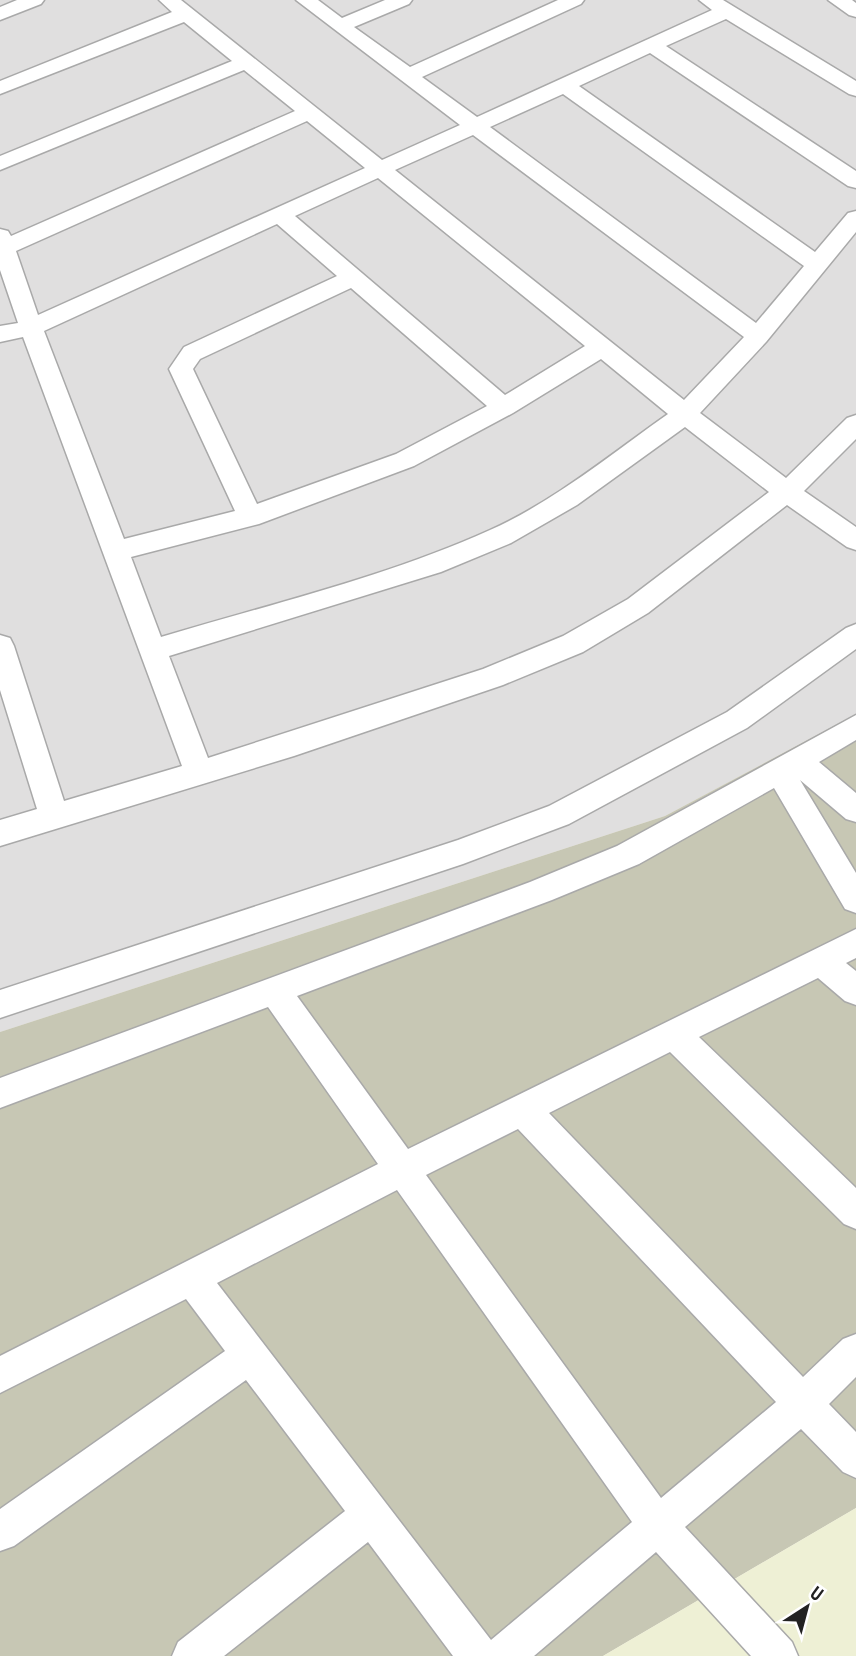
<svg xmlns="http://www.w3.org/2000/svg" width="856" height="1656" viewBox="0 0 856 1656" font-family="'PT Sans Narrow',sans-serif">
<style>
.residential{fill:#e0dfdf}
.construction{fill:#c7c7b4}
.farmland{fill:#eef0d5}
.lines{fill:none;stroke-linecap:round;stroke-linejoin:round}
.minor-casing{stroke:#a9a9a9;stroke-width:3}
.minor{fill:#fff;fill-rule:evenodd}
</style>
<rect width="100%" height="100%" fill="#f2efe9"/>
<!-- residential -->
<path class="residential" d="M0,0H856V714L665,816L0,1032Z"/>
<!-- construction -->
<path class="construction" d="M856,714V1508L603,1656H0V1032L665,816Z"/>
<!-- farmland -->
<path class="farmland" d="M856,1508V1656H603Z"/>
<g class="lines">
<defs>
<path id="minor" d="M17,0H44L41,4L0,20V7Z
M159,0H181L382,160L460,125L296,0H318L342,18L385,0H412L409,4L354,27L410,67L558,0H584L581,4L422,77L477,117L712,10L699,0H723L856,81V96L849,94L726,19L666,46L856,171V188L848,186L650,53L579,86L815,252L848,213L856,211V232L766,342L700,413L786,478L847,418L856,415V439L804,491L856,527V550L847,547L787,505L648,613L583,652L503,685L294,756L0,846V820L37,809L0,690V635L10,638L14,646L64,801L182,766L23,337L0,342V326L18,323L0,270V229L8,231L11,236L295,111L244,70L0,170V156L232,61L184,22L0,94V81L172,12ZM563,94L804,266L756,323L490,127ZM307,121L365,168L38,315L16,251ZM473,135L744,337L684,400L395,170ZM378,178L585,346L505,395L295,216ZM277,224L337,276L184,347L169,369L235,511L124,539L44,331ZM351,288L487,406L396,454L257,504L193,369L200,359ZM601,359L668,414C611,454 555,501 490,530C386,577 271,604 161,637L131,557L259,524L414,466L513,413ZM685,427L769,492L628,599L563,636L483,669L208,758L169,656L441,572L511,543L577,505Z
M828,0H852L856,3V17L849,15Z
M856,624V649L747,728L569,824L463,864L0,1018V990L458,840L549,806L727,712L846,628Z
M856,715V740L819,762L856,793V822L846,819L800,780L856,873V913L845,909L774,788L639,864L552,900L297,996L408,1149L856,929V958L846,963L856,971V1005L845,1001L818,978L699,1037L856,1188V1229L844,1224L670,1052L549,1113L803,1377L843,1339L856,1334V1377L829,1404L856,1432V1478L843,1472L801,1429L685,1527L792,1642L798,1656H751L656,1552L534,1656H453L368,1542L224,1656H172L178,1642L345,1511L246,1380L14,1546L0,1551V1509L225,1351L186,1299L0,1393V1356L378,1164L268,1007L0,1108V1078L530,882L617,846ZM518,1129L776,1402L661,1498L426,1175ZM397,1190L632,1522L491,1640L217,1283Z"/>
</defs>
<!-- minor casing -->
<use href="#minor" class="minor-casing"/>
<!-- minor -->
<use href="#minor" class="minor"/>
</g>
<!-- north arrow -->
<g transform="translate(807 1607) rotate(36)" stroke="#ffffff" stroke-width="5" paint-order="stroke">
<path d="M0-5L12 26L0 18L-12 26Z" fill="#222222"/>
<text y="-10" font-size="19" font-weight="bold" text-anchor="middle" fill="#222222">U</text>
</g>
</svg>
